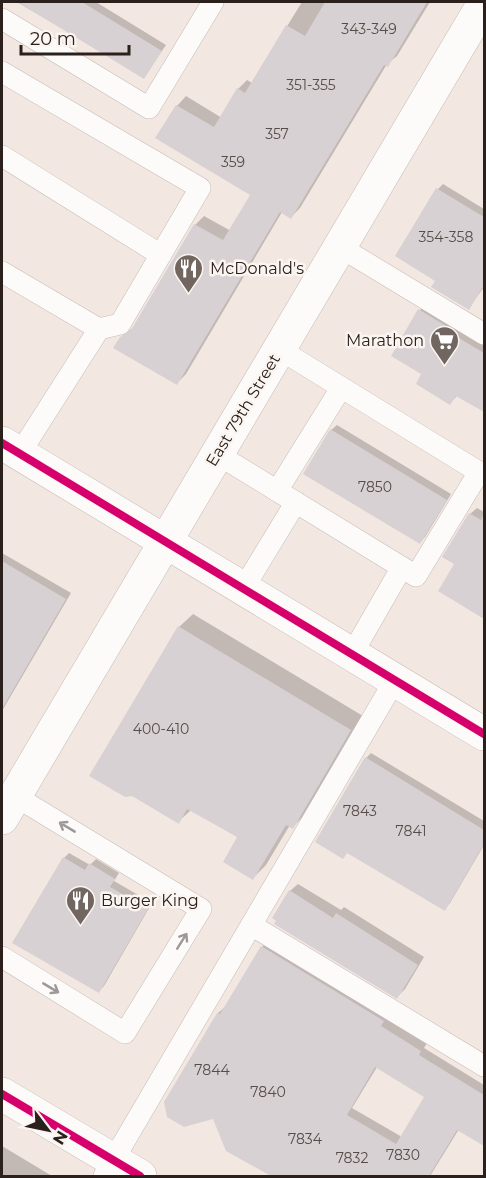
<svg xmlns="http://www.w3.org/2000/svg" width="486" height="1178" viewBox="0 0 486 1178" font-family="Montserrat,sans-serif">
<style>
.shadow{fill:#0003;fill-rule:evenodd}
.building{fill:#d8d1d3;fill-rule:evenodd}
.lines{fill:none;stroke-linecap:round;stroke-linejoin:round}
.lane-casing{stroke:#c5bbb6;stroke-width:22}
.street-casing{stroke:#c5bbb6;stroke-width:34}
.secondary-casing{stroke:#c5bbb6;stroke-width:34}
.lane{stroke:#fdfbfa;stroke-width:21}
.street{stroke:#fdfbfa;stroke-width:33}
.secondary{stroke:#fdfbfa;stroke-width:33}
.cycleway-casing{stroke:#fbf5f2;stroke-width:11}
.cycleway{stroke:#d6006c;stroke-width:8}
.oneway{stroke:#9e9896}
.labels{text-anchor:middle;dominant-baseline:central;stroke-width:5;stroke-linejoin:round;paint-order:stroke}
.number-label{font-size:14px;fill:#564c49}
.poi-label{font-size:16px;fill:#2b201b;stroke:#fbf5f2;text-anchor:start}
.street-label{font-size:16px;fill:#2b201b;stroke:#fbf5f2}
</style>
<rect width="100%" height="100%" fill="#f3e7e1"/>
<!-- shadow -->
<path class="shadow" d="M17,2H96L166,45L144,77Z
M302,2H430L397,56L387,64L300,208L291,217L282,212L186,374L177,383L121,338L136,325L195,225L204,216L231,231L252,194L157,137L177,106L186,96L222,118L238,89L247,80L252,83Z
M443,184L484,209V287L469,308L437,280L438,189Z
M433,297L484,332V410L458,395L450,403L423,373L420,310Z
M337,425L451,494L425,537L420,542L331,430Z
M477,508L484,512V606L456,564L470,514Z
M2,553L71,593L2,711Z
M193,614L363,716L306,813L293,827L290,825L266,865L253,878L239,836L191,810L178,822L179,627Z
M371,753L484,821V845L450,903L444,909L348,852L343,857L366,758Z
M69,853L90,865L96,859L119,873L114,881L152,903L104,986L98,992L64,858Z
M298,884L341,910L344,907L424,957L405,989L397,997L290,891Z
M269,940L427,1043L424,1048L484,1085V1144L459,1129L430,1176H273L227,1150L218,1013L225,1007L262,947ZM377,1067L426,1097L402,1137L352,1108Z
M2,1146L52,1176H2Z"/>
<!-- building -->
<path class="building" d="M18,2H82L162,51L144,79Z
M325,2H427L388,67L384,65L291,219L280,212L177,385L113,348L120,337L131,330L194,224L223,240L250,195L155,138L176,105L214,127L237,88L245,93L286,25L305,36Z
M436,188L484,217V285L469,310L431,287L435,281L395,256Z
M418,309L456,332L454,335L484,353V412L456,396L450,405L416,384L421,374L391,356Z
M330,429L447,500L420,544L303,474Z
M469,513L481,520L484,513V619L438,591L454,564L442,557Z
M2,561L66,599L2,709Z
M178,626L351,730L293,829L286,825L253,880L223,862L237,837L187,809L179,824L132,796L125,797L89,776Z
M365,757L484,830V844L445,911L347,853L343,859L315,842Z
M63,857L85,870L89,863L115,879L110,887L148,909L99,993L12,943Z
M289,890L333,918L336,913L418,965L397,999L274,924L276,921L272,918Z
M261,946L384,1021L381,1026L421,1051L419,1055L484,1095V1146L457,1130L429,1176H271L226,1151L213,1119L184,1127L167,1117L164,1102L217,1013L220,1014ZM375,1067L424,1097L396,1144L347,1115Z"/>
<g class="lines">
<defs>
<path id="lane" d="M2,19L149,108L213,2
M2,72L200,188L120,324L99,329
M2,156L161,255
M340,247L484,334
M2,272L99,329L20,453
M217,454L416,576L479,472L279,349
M277,491L341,388
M243,589L296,502
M352,654L402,567
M251,925L484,1066
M2,957L125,1033L201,909L15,796
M104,1176L395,680"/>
<path id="street" d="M2,1094L140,1176"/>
<path id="secondary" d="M2,443L484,734
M2,818L484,3"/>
</defs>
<!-- lane casing -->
<use href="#lane" class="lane-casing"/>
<!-- street casing -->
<use href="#street" class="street-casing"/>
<!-- secondary casing -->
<use href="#secondary" class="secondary-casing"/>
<!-- lane -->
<use href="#lane" class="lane"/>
<!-- street -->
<use href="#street" class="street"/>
<!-- secondary -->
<use href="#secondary" class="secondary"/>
<defs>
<path id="cycleway" d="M2,443L484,734
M2,1094L140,1176"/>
</defs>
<!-- cycleway casing -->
<use href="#cycleway" class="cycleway-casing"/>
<!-- cycleway -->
<use href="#cycleway" class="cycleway"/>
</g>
<!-- one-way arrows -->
<defs><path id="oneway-shaft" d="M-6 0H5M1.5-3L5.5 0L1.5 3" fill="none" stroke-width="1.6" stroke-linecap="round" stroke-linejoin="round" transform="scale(1.5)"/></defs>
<g class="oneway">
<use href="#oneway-shaft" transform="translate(67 827) rotate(-149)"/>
<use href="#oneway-shaft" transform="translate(182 941) rotate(-58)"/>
<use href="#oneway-shaft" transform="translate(51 988) rotate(31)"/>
</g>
<!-- icons -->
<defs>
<symbol id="restaurant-pin" viewBox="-11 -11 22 30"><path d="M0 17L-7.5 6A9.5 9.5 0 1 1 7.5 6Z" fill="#716660" stroke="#fbf5f2"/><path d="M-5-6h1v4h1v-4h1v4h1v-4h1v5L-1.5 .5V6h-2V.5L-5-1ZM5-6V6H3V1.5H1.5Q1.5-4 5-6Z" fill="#fff"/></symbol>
<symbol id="supermarket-pin" viewBox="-11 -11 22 30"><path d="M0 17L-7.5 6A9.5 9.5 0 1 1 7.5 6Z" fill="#716660" stroke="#fbf5f2"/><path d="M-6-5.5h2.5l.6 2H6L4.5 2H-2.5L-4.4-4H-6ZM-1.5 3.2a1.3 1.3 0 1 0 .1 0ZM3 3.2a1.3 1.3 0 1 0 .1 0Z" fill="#fff"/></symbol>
</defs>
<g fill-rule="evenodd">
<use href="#restaurant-pin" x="172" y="252" width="33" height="45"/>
<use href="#supermarket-pin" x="428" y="324" width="33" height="45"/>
<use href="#restaurant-pin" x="64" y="884" width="33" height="45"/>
</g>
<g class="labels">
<!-- number labels -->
<g class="number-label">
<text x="369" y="29">343-349</text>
<text x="311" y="85">351-355</text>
<text x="277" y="134">357</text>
<text x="233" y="162">359</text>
<text x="446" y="237">354-358</text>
<text x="375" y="487">7850</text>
<text x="161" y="729">400-410</text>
<text x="360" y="811">7843</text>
<text x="411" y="831">7841</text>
<text x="212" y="1070">7844</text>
<text x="268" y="1092">7840</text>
<text x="305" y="1139">7834</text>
<text x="403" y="1155">7830</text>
<text x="352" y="1158">7832</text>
</g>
<!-- poi labels -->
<g class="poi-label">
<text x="210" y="268">McDonald's</text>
<text x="424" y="340" text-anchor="end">Marathon</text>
<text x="101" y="900">Burger King</text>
</g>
<!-- street labels -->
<g class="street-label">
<text transform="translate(243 410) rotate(-59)">East 79th Street</text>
</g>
</g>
<!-- border -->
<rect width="486" height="1178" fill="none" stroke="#2b201b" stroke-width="6"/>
<!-- north arrow -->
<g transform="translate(48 1130) rotate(122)" stroke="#fbf5f2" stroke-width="4.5" paint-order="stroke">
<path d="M0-4.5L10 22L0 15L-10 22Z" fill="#2b201b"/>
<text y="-9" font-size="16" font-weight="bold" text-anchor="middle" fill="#2b201b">N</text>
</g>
<!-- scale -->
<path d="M21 45v9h108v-9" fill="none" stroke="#2b201b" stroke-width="3"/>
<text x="30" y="45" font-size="18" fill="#2b201b" stroke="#fbf5f2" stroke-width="4.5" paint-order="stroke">20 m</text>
</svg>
